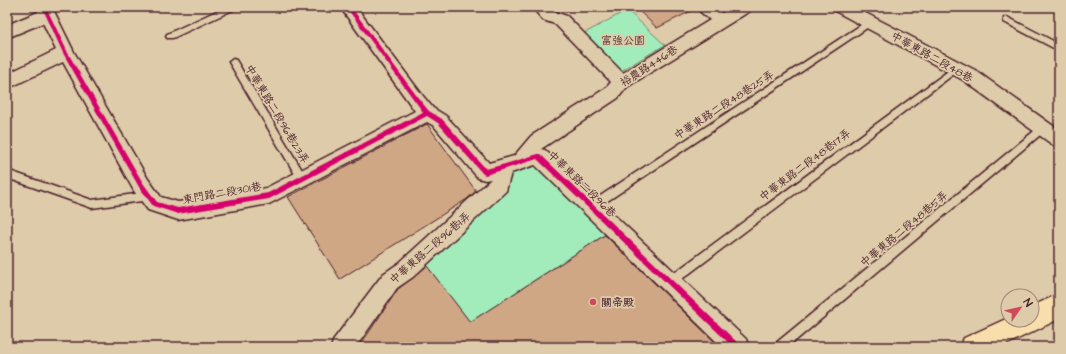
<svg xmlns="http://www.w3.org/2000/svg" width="1066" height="354" viewBox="0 0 1066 354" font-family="'Architects Daughter','LXGW WenKai TC',sans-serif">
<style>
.green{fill:#a2ecbb;stroke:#768673}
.building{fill:#d0a785;stroke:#4a1f2b}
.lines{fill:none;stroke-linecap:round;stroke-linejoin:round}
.service-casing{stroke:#4a1f2b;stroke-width:3}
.minor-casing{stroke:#4a1f2b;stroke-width:3}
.primary-casing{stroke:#4a1f2b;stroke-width:3}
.service{fill:#decba9;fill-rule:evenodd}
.minor{fill:#decba9;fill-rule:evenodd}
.primary{fill:#f8deab;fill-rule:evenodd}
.cycleway-casing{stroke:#decba9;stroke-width:2}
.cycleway{fill:#d6006c;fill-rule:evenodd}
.poi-dot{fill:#d1495b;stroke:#decba9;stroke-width:1.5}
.labels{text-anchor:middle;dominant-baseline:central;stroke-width:3.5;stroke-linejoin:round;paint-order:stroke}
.park-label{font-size:11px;fill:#533439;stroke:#decba9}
.street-label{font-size:11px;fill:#4a1f2b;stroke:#decba9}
.poi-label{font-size:11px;font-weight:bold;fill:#4a1f2b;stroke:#decba9;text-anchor:start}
</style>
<rect width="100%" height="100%" fill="#decba9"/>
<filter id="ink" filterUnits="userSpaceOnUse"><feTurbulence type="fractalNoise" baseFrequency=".025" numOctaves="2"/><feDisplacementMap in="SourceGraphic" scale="8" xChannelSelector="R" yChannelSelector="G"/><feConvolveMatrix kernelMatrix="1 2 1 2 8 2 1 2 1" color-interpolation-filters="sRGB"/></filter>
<g filter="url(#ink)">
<!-- green -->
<path class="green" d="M627,10L665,45L619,72L583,34Z
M536,159L609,232L470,322L421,259L503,170Z"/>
<!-- building -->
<path class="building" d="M635,7H694L695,9L657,28Z
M427,124L476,191L467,199L340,279L288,197Z
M605,235L720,347H359L398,289L427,266L470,322Z"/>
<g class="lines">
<defs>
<path id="service" d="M225,7H236L235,9L173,38H167L166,36L167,34Z
M1007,17L1059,44V51L1004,22V18Z
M870,19L874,22L873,24L594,210L591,211L588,210L586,207L588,204Z
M233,59L236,60L305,175L307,178L305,181L302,182L299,181L229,62Z
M955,66L958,67L959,69L958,71L674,285L670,287L666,285L665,282L666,279Z
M1042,126L1045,127L1046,129L1045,131L788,347H775L776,343L1039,127Z
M7,170L92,200L149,192L152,193L154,196L152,199L149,200L92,208L7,178Z"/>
<path id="minor" d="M36,7H52L74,52L148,179L161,197L178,202L266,188L415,111L340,7H356L423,96L433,108L446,116L489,163L514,156L531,136L606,88L611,82L555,24L543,20L532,7H550L555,12L567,16L623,73L710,20L695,7H714L722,13L732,7H752L750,11L627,87L618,98L541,149L545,150L746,339L749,347H722L535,165L511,173L506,191L413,277L397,288L356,347H331L334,339L383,274L399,263L491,179L485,180L478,178L434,126L427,122L269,204L178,220L148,210L134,191L63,62L7,89V74L56,50L43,23L7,38V25L38,12Z
M833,7H854L975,70L1059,130V148L1053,145L963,80L835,11Z"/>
<path id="primary" d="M1059,294V319L1001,347H960L964,338L1008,318V320H1032V306Z"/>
</defs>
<!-- service casing -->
<use href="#service" class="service-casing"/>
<!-- minor casing -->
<use href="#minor" class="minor-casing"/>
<!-- primary casing -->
<use href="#primary" class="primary-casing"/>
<!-- service -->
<use href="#service" class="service"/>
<!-- minor -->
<use href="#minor" class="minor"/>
<!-- primary -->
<use href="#primary" class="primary"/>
<defs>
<path id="cycleway" d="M42,7H46L68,53L143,183L157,202L178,208L268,193L423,112L346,7H351L419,99L429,111L442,119L486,169L505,164L538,154H540L740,345L742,347H733L537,159L499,171L485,175L483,174L438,123L427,116L269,199L178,214L153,206L139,187L63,53Z"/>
</defs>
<!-- cycleway casing -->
<use href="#cycleway" class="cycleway-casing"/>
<!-- cycleway -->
<use href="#cycleway" class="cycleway"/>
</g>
</g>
<!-- markers -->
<circle class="poi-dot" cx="593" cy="302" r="4"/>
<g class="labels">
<!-- park labels -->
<g class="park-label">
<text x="623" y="40">富強公園</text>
</g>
<!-- street labels -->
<g class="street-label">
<text transform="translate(932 57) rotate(29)">中華東路二段48巷</text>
<text transform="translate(649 66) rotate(-33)">裕農路446巷</text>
<text transform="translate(724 105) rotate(-33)">中華東路二段48巷25弄</text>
<text transform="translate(277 114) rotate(59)">中華東路二段96巷23弄</text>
<text transform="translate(805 165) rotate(-37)">中華東路二段48巷17弄</text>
<text transform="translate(582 184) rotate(44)">中華東路二段96巷</text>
<text transform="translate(222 193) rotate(-10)">東門路二段301巷</text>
<text transform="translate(904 229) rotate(-40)">中華東路二段48巷5弄</text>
<text transform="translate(430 248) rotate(-41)">中華東路二段96巷1弄</text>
</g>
<!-- poi labels -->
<g class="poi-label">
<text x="601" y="302">關帝殿</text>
</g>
</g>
<!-- margin -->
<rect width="1066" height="354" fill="none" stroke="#decba9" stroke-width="24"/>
<rect x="12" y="12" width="1042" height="330" fill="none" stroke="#4a1f2b" stroke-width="1.5" filter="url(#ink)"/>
<!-- north arrow -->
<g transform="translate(1020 308) rotate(56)"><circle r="19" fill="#decba9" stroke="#a38677"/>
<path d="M0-3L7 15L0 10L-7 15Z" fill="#d1495b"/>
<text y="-6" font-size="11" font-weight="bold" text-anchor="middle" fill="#4a1f2b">N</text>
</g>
</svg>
